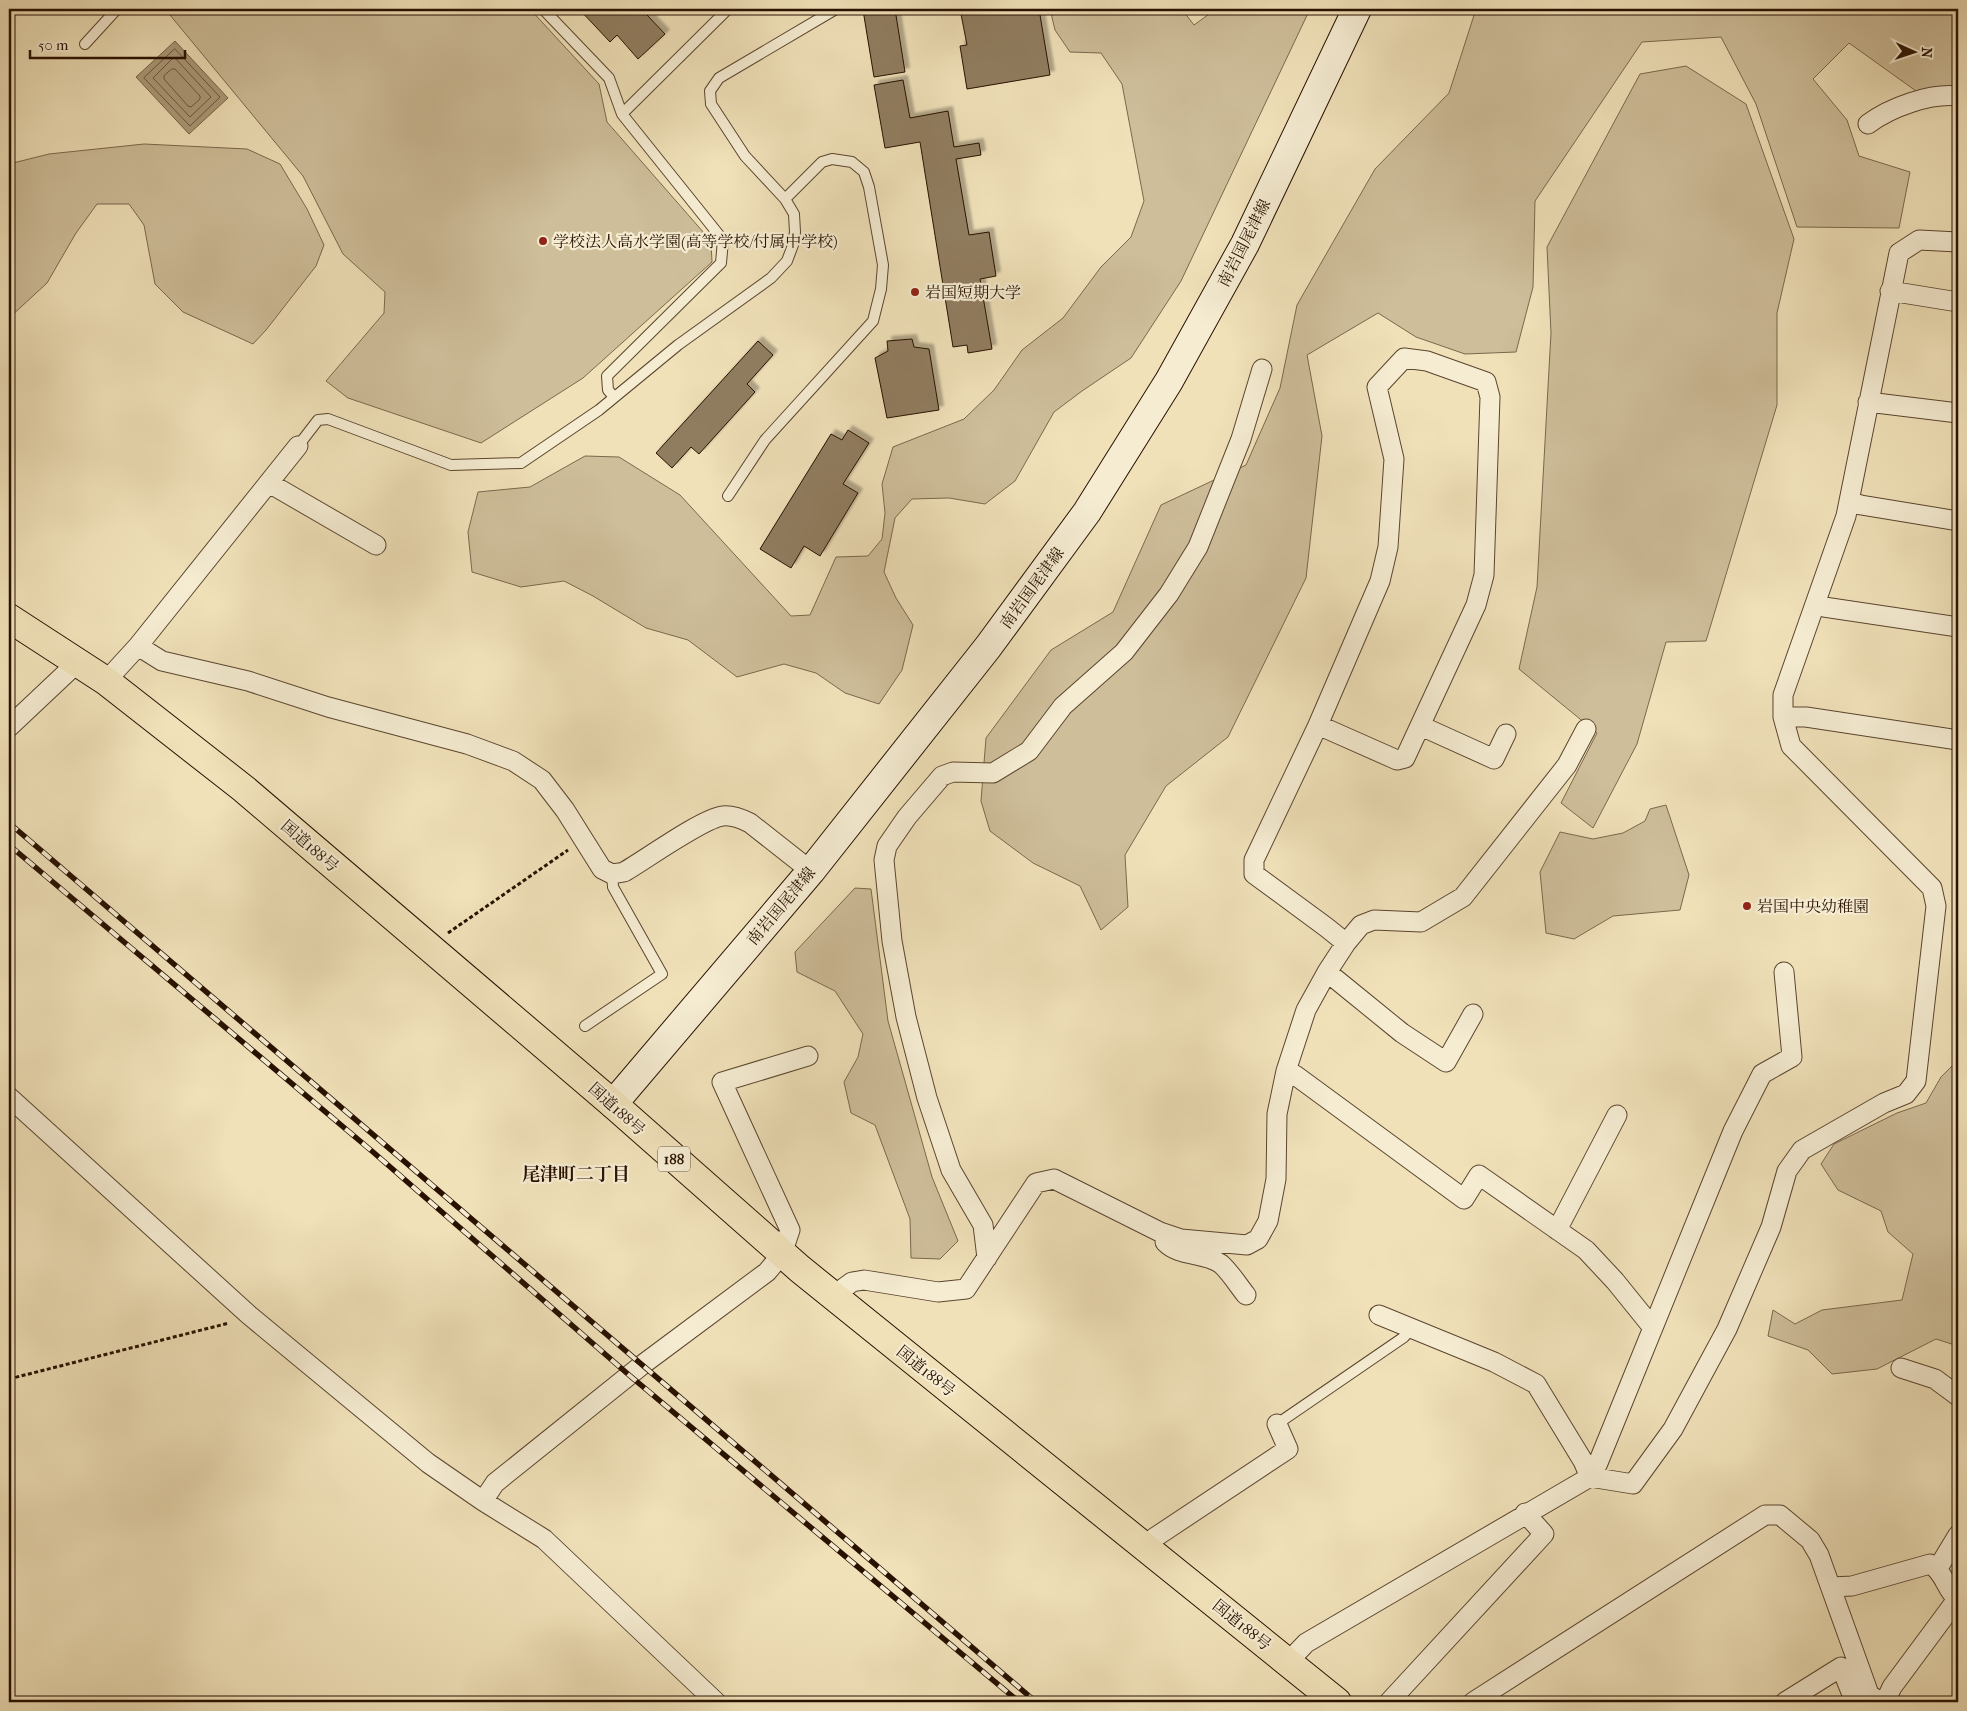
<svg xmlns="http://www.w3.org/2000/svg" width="1967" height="1711" viewBox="0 0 1967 1711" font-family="'IM FELL French Canon','Noto Serif JP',serif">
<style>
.green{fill:#cebe9a;stroke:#7b684d}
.water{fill:#ac9a7a;stroke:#776349}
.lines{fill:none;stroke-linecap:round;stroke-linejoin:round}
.shore{stroke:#6a563d;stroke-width:1}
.building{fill:#907d60;stroke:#281100;filter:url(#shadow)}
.service-casing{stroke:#5a452e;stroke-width:12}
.minor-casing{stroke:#5a452e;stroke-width:21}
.secondary-casing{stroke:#281100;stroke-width:30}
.trunk-casing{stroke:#281100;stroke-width:30}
.path{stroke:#281100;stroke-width:3;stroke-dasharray:4 2.5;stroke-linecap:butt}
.service{stroke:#f5ecd2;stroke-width:10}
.minor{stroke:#f5ecd2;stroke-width:19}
.secondary{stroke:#f5ecd2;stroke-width:28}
.trunk{stroke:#f0e1b9;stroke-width:28}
.rail-casing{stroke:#281100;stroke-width:5.5}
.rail{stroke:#f5ecd2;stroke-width:4;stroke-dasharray:11;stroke-linecap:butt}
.poi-dot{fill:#8f2418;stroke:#f5ecd2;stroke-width:2}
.labels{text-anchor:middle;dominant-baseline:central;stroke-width:4.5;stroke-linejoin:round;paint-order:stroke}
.shield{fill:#f5ecd2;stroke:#66533f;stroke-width:1}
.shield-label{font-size:15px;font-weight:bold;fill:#281100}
.poi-label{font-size:16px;fill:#281100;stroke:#f5ecd2;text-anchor:start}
.street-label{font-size:16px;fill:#281100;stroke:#f5ecd2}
.neighbourhood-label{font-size:18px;font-weight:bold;fill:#281100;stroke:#f5ecd2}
</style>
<defs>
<filter id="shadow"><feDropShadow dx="4.5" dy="-4.5" stdDeviation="1" flood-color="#0004"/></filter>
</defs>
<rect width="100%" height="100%" fill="#f0e1b9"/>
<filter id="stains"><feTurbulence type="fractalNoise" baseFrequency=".004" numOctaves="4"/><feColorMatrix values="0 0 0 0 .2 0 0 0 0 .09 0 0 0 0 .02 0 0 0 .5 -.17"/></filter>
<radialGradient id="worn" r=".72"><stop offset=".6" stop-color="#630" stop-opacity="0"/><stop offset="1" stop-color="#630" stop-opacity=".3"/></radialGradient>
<!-- green -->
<path class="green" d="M165,9H530L599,84L607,122L711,241L712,262L583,378L481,443L348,398L326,381L384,313L385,292L343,254L303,176Z
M1050,9H1185L1184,12L1194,25L1216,9H1310L1181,281L1131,358L1082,391L1054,412L1015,481L985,504L949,498L912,499L895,518L884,572L896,598L913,625L902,670L879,704L845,693L816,673L784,664L737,677L688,640L646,628L593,596L564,581L521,587L472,572L468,532L478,492L530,487L585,456L619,457L680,495L791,616L810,615L836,557L868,556L882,539L885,513L882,484L893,447L964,419L994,390L1022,350L1063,318L1101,267L1131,237L1144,201L1122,84L1101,53L1070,52L1055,30Z
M1476,9H1958V87L1916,91L1849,43L1813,79L1847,120L1859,156L1910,172L1899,228L1797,227L1756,104L1721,37L1642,42L1535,201L1533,287L1516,352L1465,354L1416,337L1378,313L1307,355L1322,436L1306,578L1228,737L1166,786L1125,855L1128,907L1101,930L1080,886L1033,863L990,831L981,801L986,738L1051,650L1113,612L1161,505L1246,465L1280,388L1297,305L1375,169L1449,93Z
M1686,66L1746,104L1794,239L1777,313V405L1706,641L1666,642L1637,744L1593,828L1561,803L1597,733L1519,669L1537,587L1551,333L1547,247L1640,74Z
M144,144L247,149L280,164L307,209L324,245L316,266L266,330L253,344L183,312L155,284L144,225L129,204H97L76,233L47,283L9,318V164L49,154Z
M1666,805L1689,875L1680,910L1613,916L1574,939L1546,933L1540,872L1560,832L1593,839L1623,833L1645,821L1650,809Z
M855,888L871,889L888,1021L932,1177L958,1241L940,1259L911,1258L910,1219L875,1125L851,1113L844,1082L858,1057L863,1034L835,991L797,972L795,952Z
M1958,1060V1346L1936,1339L1877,1369L1832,1374L1808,1350L1768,1336L1773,1310L1795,1324L1822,1310L1902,1300L1913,1254L1888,1232L1881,1211L1838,1190L1821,1164L1834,1144L1897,1113L1926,1103L1941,1077Z"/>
<!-- water -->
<path class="water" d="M175,41L228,98L189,134L136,77Z"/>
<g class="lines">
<!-- shore -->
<path class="shore" d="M175,49L220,97L190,126L144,78Z
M175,58L211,97L190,117L153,78L172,59Z
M172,69H175L200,96V99L191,107L188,106L164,79V76Z"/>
</g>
<!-- building -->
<path class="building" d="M579,9H654L647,15L665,34L638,59L617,35L610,42Z
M895,9L905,72L874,77L863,10Z
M960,9H1039L1050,75L967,89L960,46L967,45Z
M903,80L910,118L948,111L954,147L979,143L981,155L956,159L969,235L989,232L996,276L980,279L992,349L968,353L967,345L953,347L920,142L885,148L874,85Z
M912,339L914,347L929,349L939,410L887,418L875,358L888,351L887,341Z
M758,341L773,355L747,384L755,392L699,454L691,447L672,468L656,453Z
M848,430L869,443L843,484L858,493L820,556L804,546L791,568L760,549L831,434L842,440Z"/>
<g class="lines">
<defs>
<path id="service" d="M543,9L609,78L622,114L728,9
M85,44L117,9
M614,397L608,390L607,376L721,263L723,240L622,114
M298,446L318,420L328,419L451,465L521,463L599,410L678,345L771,278L787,261L793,245L795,232L794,214L785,199L745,156L711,104L710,91L719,78L836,9
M728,496L765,440L873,321L881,289L883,265L869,187L864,172L852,162L832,159L822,162L785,199
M585,1026L662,974L613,887L612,874
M1277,1424L1404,1337L1412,1328"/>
<path id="minor" d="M1868,124C1891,107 1930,93 1958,96
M1890,291L1958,302
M1404,358L1427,361L1486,382L1490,397L1484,575L1476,605L1405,758L1397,760L1318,725L1380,581L1388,547L1394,459L1377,387Z
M1868,402L1958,413
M269,483L376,545
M1849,502L1861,505L1958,521
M1815,604L1824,607L1958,627
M138,646L162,661L248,681L328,707L467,744L513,761L542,780L565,810L602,869L612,874L624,872C645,860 703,818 723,816C732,815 742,819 750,823L811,871
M106,681L138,646L298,446
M1783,717H1806L1958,740
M1318,725L1254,860V874L1326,927L1346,943
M1421,726L1494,759L1506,734
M9,727L78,662
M1327,972L1402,1033L1446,1062L1473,1014
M1286,1071L1295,1075L1464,1199L1479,1175L1586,1250L1615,1281L1653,1328
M9,1097L249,1315L428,1463L483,1501L544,1539L716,1702
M1557,1230L1617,1115
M1165,1242C1179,1257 1205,1252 1221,1264C1230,1272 1238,1285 1246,1295
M987,1258L983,1225L951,1170L927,1098L906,1017L892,941L884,860L887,846L907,817L942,776L953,772L993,773L1029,751L1063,706L1124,652L1169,594L1198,547L1241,439L1262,369
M833,1296L852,1282L864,1280L938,1292L966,1289L1036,1183L1054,1179L1160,1232L1181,1239L1247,1245L1258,1239L1268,1221L1276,1179L1277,1114L1286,1071L1306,1010L1327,972L1346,943L1361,925L1374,920L1421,922L1463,897L1567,765L1586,729
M1379,1315L1494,1362L1536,1384L1583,1461L1590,1477L1633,1484L1673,1429L1727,1329L1771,1227L1787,1171L1802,1150L1884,1103L1906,1094L1916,1081L1936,906L1932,888L1791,746L1783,717V695L1846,516L1899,253L1919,240L1958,242
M1901,1368L1935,1379L1958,1396
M483,1501L495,1483L642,1365L767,1272L782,1254L790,1230L722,1082L808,1056
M1144,1547L1154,1538L1288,1449L1277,1424
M1938,1568L1958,1535
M1832,1587L1852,1586L1930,1564C1944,1571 1945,1588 1957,1599
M1288,1662L1306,1643L1590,1477L1598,1463L1733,1131L1762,1074L1792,1057L1784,972
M1389,1702L1544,1534L1525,1513
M1473,1702L1765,1515H1780L1810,1540L1819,1555L1869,1694L1879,1702
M1785,1702L1841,1667L1855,1702
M1885,1702L1892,1687L1958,1598"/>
<path id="secondary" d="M613,1104L811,871L988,647L1087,512L1169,381L1245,244L1357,9"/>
<path id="trunk" d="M9,618L106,681L244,789L613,1104L800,1269L1337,1702"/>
</defs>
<!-- service casing -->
<use href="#service" class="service-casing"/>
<!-- minor casing -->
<use href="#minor" class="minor-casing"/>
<!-- secondary casing -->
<use href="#secondary" class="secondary-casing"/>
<!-- trunk casing -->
<use href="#trunk" class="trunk-casing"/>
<!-- path -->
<path class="path" d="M448,933L568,850
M9,1379L229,1323"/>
<!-- service -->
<use href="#service" class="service"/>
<!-- minor -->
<use href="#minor" class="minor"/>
<!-- secondary -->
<use href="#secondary" class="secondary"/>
<!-- trunk -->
<use href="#trunk" class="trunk"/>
<defs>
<path id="rail" d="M9,823L1036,1702
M9,845L373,1152L629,1375L1019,1702"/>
</defs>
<!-- rail casing -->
<use href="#rail" class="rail-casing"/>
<!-- rail -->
<use href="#rail" class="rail"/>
</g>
<!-- markers -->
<g class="poi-dot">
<circle cx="543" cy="241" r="5"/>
<circle cx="915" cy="292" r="5"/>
<circle cx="1747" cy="906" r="5"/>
</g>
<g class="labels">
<!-- shield labels -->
<rect class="shield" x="658" y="1146.5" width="32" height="25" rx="4"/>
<g class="shield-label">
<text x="674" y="1159">188</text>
</g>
<!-- poi labels -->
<g class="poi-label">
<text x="553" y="241">学校法人高水学園(高等学校/付属中学校)</text>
<text x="925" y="292">岩国短期大学</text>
<text x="1757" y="906">岩国中央幼稚園</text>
</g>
<!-- street labels -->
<g class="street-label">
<text transform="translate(1244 243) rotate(-63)">南岩国尾津線</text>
<text transform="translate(1032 588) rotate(-54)">南岩国尾津線</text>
<text transform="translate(310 846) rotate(41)">国道188号</text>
<text transform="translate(781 906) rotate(-50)">南岩国尾津線</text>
<text transform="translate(617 1109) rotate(42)">国道188号</text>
<text transform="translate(926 1371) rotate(39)">国道188号</text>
<text transform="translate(1242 1625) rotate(39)">国道188号</text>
</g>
<!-- neighbourhood labels -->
<g class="neighbourhood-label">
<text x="576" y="1174">尾津町二丁目</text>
</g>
</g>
<!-- margin -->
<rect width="1967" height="1711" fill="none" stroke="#f0e1b9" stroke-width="30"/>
<rect x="10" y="10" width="1947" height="1691" fill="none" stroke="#281100" stroke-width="2.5"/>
<rect x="15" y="15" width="1937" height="1681" fill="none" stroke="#281100"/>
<!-- north arrow -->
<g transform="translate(1914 52) rotate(93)" stroke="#f5ecd2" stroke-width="4" paint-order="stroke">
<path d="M0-4L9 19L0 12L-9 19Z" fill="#281100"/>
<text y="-8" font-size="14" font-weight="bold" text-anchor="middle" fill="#281100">N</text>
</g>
<!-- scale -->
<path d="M30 50v8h155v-8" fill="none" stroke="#281100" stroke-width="2.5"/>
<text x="38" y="50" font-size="15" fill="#281100" stroke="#f5ecd2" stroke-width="4" paint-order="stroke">50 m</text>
<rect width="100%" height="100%" filter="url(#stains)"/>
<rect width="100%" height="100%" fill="url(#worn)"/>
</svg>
